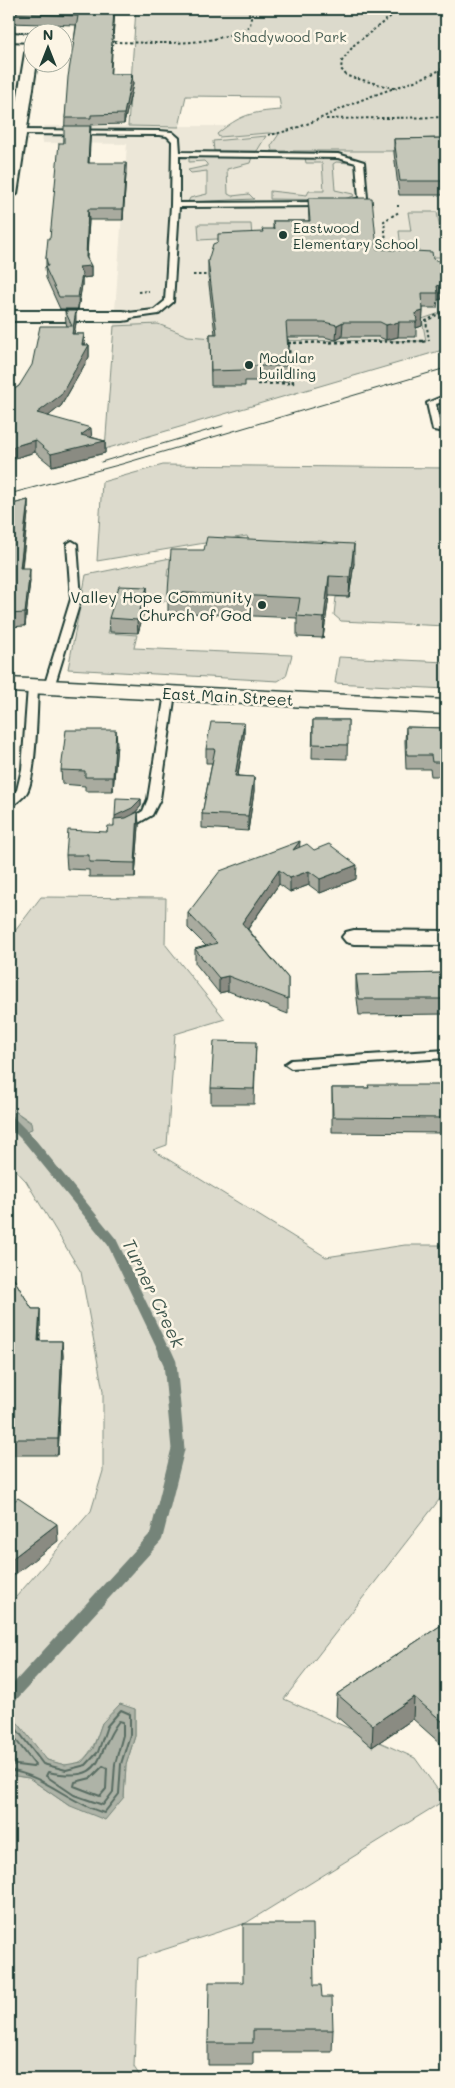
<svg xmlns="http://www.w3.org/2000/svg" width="455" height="2088" viewBox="0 0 455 2088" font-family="Mali,sans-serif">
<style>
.built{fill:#ece7d8}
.green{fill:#dcdacc;stroke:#7e8c80}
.water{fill:#aeb3a7;stroke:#758479}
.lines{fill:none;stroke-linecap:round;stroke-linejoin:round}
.shore{stroke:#586c62;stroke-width:2}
.stream-far1{stroke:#758479;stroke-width:10}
.stream{stroke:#758479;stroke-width:13}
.lane-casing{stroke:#1f3d34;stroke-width:4}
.street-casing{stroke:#1f3d34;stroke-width:4}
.secondary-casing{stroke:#1f3d34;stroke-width:3}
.path-far1{stroke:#1f3d34;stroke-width:2;stroke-dasharray:2.5 2.5;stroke-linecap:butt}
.path{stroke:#1f3d34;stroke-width:2.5;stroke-dasharray:3 3;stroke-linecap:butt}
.lane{fill:#fcf5e5;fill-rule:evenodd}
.street{fill:#fcf5e5;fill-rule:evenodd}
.secondary{fill:#fcf5e5;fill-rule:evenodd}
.tram{stroke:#1f3d34;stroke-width:1}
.wall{fill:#a9ab9f;stroke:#1f3d34}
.shaded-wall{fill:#8a8b82;stroke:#1f3d34}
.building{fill:#c5c7b9;stroke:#1f3d34}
.poi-dot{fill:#1f3d34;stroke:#fcf5e5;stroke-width:2}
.labels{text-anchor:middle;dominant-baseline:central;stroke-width:5;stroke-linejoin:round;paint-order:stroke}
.far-park-label{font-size:14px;fill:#455c52;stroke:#fcf5e5}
.far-poi-label{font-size:14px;fill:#1f3d34;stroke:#fcf5e5;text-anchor:start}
.poi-label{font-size:16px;fill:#1f3d34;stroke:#fcf5e5;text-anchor:end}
.street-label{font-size:16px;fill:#1f3d34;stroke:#fcf5e5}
.water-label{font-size:18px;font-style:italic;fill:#435a51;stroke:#fcf5e5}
</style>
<rect width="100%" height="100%" fill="#fcf5e5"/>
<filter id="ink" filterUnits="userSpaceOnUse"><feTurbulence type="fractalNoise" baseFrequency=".02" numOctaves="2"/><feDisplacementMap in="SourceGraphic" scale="10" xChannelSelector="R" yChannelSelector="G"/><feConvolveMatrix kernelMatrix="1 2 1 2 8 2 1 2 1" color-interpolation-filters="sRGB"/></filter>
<g filter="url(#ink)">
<!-- built -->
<path class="built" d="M446,64V349L105,449L127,144L42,143L44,126H296Z"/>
<!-- green -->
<path class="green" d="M136,9H446V146L399,151H272L271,146L279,134L268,133L219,137L217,134C240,115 251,112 281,110L279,97L186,96L179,127L128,126Z
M266,136L257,151H214L213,141Z
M189,157H252L250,163L227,169L228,194L232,196L249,194L254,199L188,202L190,198L207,194V171L191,173L188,170L207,166V164L204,161L189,162Z
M308,157L342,159L351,163L336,162L333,164L335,190L353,194L354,196L340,200L270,199V191L307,195L309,191H324L322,163H306L305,158Z
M408,212H437L445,257H402L399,231H411Z
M198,224H251L252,237L199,240Z
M446,311V349L105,449L114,326L158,324L188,336L240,340L426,341L422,319Z
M163,465L446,468V626L341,621L334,615L336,597H349L345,548C310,531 281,550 248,539L247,536L97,561L102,482Z
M205,551L201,568H168L167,576L200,577L193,603L118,598L108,633L137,635L134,648L292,655L286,676L278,681L68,669L86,575Z
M339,657L446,662V689L335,683Z
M41,897L166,898L165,944L225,1019L175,1034L167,1145L153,1150L326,1257L405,1245H446V1491L284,1699L415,1758L445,1800L246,1923L138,1958L134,2067L142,2079H9V1775L29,1778L68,1805L124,1797L126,1765L135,1736V1709L102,1723C95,1743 87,1771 60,1764C55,1762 49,1762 45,1758C32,1745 25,1728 9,1718V1605L91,1511L103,1471V1391L81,1272L26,1181L9,1163V1132L21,1133L31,1122L9,1107V939Z"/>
<!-- water -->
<path class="water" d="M9,1107L31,1123L32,1129L21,1133L9,1132Z
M120,1704L135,1709V1736L126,1765L124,1797L105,1820L68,1805L29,1778L9,1775V1718L18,1723L47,1760L65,1765L82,1762L93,1749L102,1723Z"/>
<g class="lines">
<!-- shore -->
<path class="shore" d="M119,1721L123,1722V1735L115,1764L113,1792L103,1805L74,1795L46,1776L48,1772C109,1784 93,1754 119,1721Z
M9,1724L15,1727L43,1764L66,1770L86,1765L98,1752L107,1726L121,1710L130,1714V1735L121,1764L119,1794L104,1813C70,1803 45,1776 9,1770
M9,1731L35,1765L33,1767L9,1764
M103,1766L107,1768L106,1789L100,1796L74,1786L75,1782L91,1778Z"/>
<!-- stream-far1 -->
<path class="stream-far1" d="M9,1120L29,1140L112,1242L165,1353"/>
<!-- stream -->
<path class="stream" d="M9,1698L156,1537L178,1449L170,1363L165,1352"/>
<defs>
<path id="lane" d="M15,130L159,131L172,132L179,138L180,152L338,154L364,162L367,198L365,203L347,206V202L359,198L356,163L338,158L179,156V203L325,202L329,204L325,206L179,207L173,302L159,314L123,319L120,318V314L154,310L165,301L171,205L172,141L167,136L159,135L18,134H15Z
M446,395V401L436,404L440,426H446V432L433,430L427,403Z
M72,541L77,544L81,599L54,687L49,690L44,687L71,599L67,544Z
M33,684L38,687C37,709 36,776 27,792C24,797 15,805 9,806V797L17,790L22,769L28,687Z
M170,690L175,693L160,799L152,815L128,829H120L118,827L120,825L143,811L148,799L165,693Z
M446,1050V1058L291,1068L285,1064L291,1060Z"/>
<path id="street" d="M9,33L32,34V42L9,41Z
M32,49V62H37L17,194L9,199V150L25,53Z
M9,311H123L129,312L131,316L129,320L123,321H9Z
M354,930L446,931V945L354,944L346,942L342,937L346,932Z"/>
<path id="secondary" d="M9,678L446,700V714L9,692Z"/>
</defs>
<!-- lane casing -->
<use href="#lane" class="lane-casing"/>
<!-- street casing -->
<use href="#street" class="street-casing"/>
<!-- secondary casing -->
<use href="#secondary" class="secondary-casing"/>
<!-- path-far1 -->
<path class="path-far1" d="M393,9L395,13L354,45L342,61L341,69L347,76L397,89
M395,13L418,9
M62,42H75
M109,42C154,42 210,49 250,26L251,18L247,9
M326,119L446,117
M268,135C301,130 328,114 359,101C388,89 418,82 446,67
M398,205V207
M387,252L384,221L399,212
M435,261H441L446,294
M193,275H213
M138,292L149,291
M287,334L288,342
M423,342L429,340L426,321L446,310"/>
<!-- path -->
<path class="path" d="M288,343L426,341
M257,384L293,383L288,341"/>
<!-- lane -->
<use href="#lane" class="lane"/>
<!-- street -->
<use href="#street" class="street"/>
<!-- secondary -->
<use href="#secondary" class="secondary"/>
<!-- tram -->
<path class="tram" d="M101,462L223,426
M9,494L122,464L446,368"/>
</g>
<!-- wall -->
<path class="wall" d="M9,9H115L110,74H132L133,84L124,124L91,125L89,163L126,174L123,220H89L87,258L91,266V277L82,278V285L78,309H60L46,278L45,267L46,266V258L50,238L64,143L65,118L76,25L9,23Z
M446,138V195H399L394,153V139Z
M308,198L377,249L433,259L442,299L438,300L437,308H423L422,326L416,328V337H398L386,340L379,337H342L336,340L324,337H287L289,366V381H245V386H211L210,334H215L208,276V261L263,232L273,229V221H309Z
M65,311L76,323L74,334H84L85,345H89V357L61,406L48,416L91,437L105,441V453L52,466L35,452L9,460V393L19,386L67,326L66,323Z
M28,500V513L22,568L30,581L25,626L9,627V505Z
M354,563L349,597L329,596L323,638L297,637V618L168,612V592Z
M147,587V601L138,633L110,632L109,618Z
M313,720H348L347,759L312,758Z
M244,723V737L238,776L254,777V791L248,831L202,828V814L212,763H206V749Z
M406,727L446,728V776H431L430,769H406L405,741Z
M117,744L113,791H85V786L62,784L61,770Z
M141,799V806L134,814L138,812L139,826L135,877H89V870L67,869L66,855L107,832L114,826L115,819Z
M299,847L356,879L320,893L309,885L290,892L279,884L248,929L288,978V1014L228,991L219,993L195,963V949L206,946L188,928V913Z
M446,973V1014L359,1015L356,990V975Z
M256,1042L254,1104H211V1088Z
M446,1085V1128H443V1133L332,1132V1088H368Z
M9,1271L32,1309H40V1341H62L63,1356L58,1455H9Z
M446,1622V1741L441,1744L413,1719L372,1747L336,1716L337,1694Z
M314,1985L322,1997L333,2030L332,2052H253V2065H208V2043Z"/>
<!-- shaded-wall -->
<path class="shaded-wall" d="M114,9H115L110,84V74Z
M132,74L133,84L124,124V114Z
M90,126V136L88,174V163Z
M126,163V174L123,220V209Z
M88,209L89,220L86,266H91V277L82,278V285L78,309L79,267L86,257Z
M443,284L442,299L438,300V293L437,286Z
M76,311V323L72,345V334Z
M423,311L422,326L416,328V313Z
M343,322L342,337L336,340L337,325Z
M399,322L398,337L386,340V325Z
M84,334L85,345H89V357L61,406L37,425V413L82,345Z
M91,428L92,440L105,441V453L52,466L51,454Z
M35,440V452L9,460V448Z
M28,500V513L20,581V568Z
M354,544V563L349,597L350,577Z
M30,568V581L25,626V613Z
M329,576V596L323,638L324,618Z
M147,587V601L138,633L137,620Z
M244,723V737L235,790V776Z
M116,730L117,744L113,791V777Z
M254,777V791L248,831V816Z
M141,799V806L132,816L115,824V816Z
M138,812L139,826L135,877V863Z
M300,841L299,855L293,850Z
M357,865L356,879L320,893V879Z
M279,870V884L242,937V923Z
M309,871V885L290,892V878Z
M228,976V991L219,993V978Z
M40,1309V1325L39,1357L38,1341Z
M62,1341L63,1356L58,1455V1439Z
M57,1524L58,1541L9,1579V1561Z
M414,1697L413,1719L372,1747L373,1725Z
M446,1720V1741L441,1744L443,1722Z"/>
<!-- building -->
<path class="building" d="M9,9H114L110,74H132L124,114L91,115V118H65L68,77L78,16L9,13Z
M64,126H90L88,163H126L123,209H88L86,257L91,266L79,267L82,274L78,297H59L45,267L48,266L46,258L48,238H50L59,143H64Z
M446,138V181H400L394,139Z
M308,198H372L377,249L432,252L433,259L439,261L443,284L437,286L438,293H422L423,311L416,313L417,322H399L386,325L380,322H343L337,325L324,322H286L289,366H245V370L211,371L210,334H217L208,261L213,244L218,242V234L263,232L262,229H274L273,221H310Z
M65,311H76L72,334H84L82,345H89L61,395L37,413L91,428L81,435L105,441L51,454L35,440L9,448V393L19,386L32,365L40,326H72Z
M28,500L20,568H30L25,613L9,614V505Z
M207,537L354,544L350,577L329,576L324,618L297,616L300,598L168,592L171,550H204Z
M119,586L147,587L137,620L109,618Z
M313,720H348V745L313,744Z
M211,722L244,723L235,776L254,777L248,816L202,814L215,749H206Z
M406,727L446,728V762H432L431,755H407Z
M66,730H116L113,777H85V771L61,770Z
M116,798L141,799L132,808L115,816Z
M138,812L135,863L89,862V855H66L68,830L107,832L108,826H114V819L126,818Z
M300,841L293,850L307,844L314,850L329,844L357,865L320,879L309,871L290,878L279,870L242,923L288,978V999L228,976L219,978L195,949L217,943L188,913L220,871Z
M446,973V999H359L356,975Z
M214,1041L256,1042L254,1089L211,1088Z
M368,1085H446V1112H443L444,1118L333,1117L332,1088H369Z
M9,1271L32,1309H40L38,1341H62L58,1439H9Z
M18,1498L57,1524L9,1561V1505Z
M446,1622V1720L443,1722L414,1697L373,1725L337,1694Z
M243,1924H313L314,1985H321L322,1997H332L333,2030H253V2043H208L209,1982H243Z"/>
</g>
<!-- markers -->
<g class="poi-dot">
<circle cx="283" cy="235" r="5"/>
<circle cx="249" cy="365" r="5"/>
<circle cx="262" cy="605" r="5"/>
</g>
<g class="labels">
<!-- far-park labels -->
<g class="far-park-label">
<text x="290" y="36">Shadywood Park</text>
</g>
<!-- far-poi labels -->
<g class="far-poi-label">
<text x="293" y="227">Eastwood<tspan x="293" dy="16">Elementary School</tspan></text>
<text x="259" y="357">Modular<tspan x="259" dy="16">buildling</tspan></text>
</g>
<!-- poi labels -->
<g class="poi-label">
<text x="252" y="596">Valley Hope Community<tspan x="252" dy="18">Church of God</tspan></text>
</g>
<!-- street labels -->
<g class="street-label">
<text transform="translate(228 696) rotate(3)">East Main Street</text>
</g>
<!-- water labels -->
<g class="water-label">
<text transform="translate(154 1293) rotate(64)">Turner Creek</text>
</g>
</g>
<!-- margin -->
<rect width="455" height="2088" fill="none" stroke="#fcf5e5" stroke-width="30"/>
<rect x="15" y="15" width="425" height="2058" fill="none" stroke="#1f3d34" stroke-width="2" filter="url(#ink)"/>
<!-- north arrow -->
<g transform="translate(48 48)"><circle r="24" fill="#fcf5e5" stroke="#a4ab9e"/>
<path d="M0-4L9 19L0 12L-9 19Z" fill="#1f3d34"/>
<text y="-8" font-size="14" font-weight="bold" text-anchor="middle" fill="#1f3d34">N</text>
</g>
</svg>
